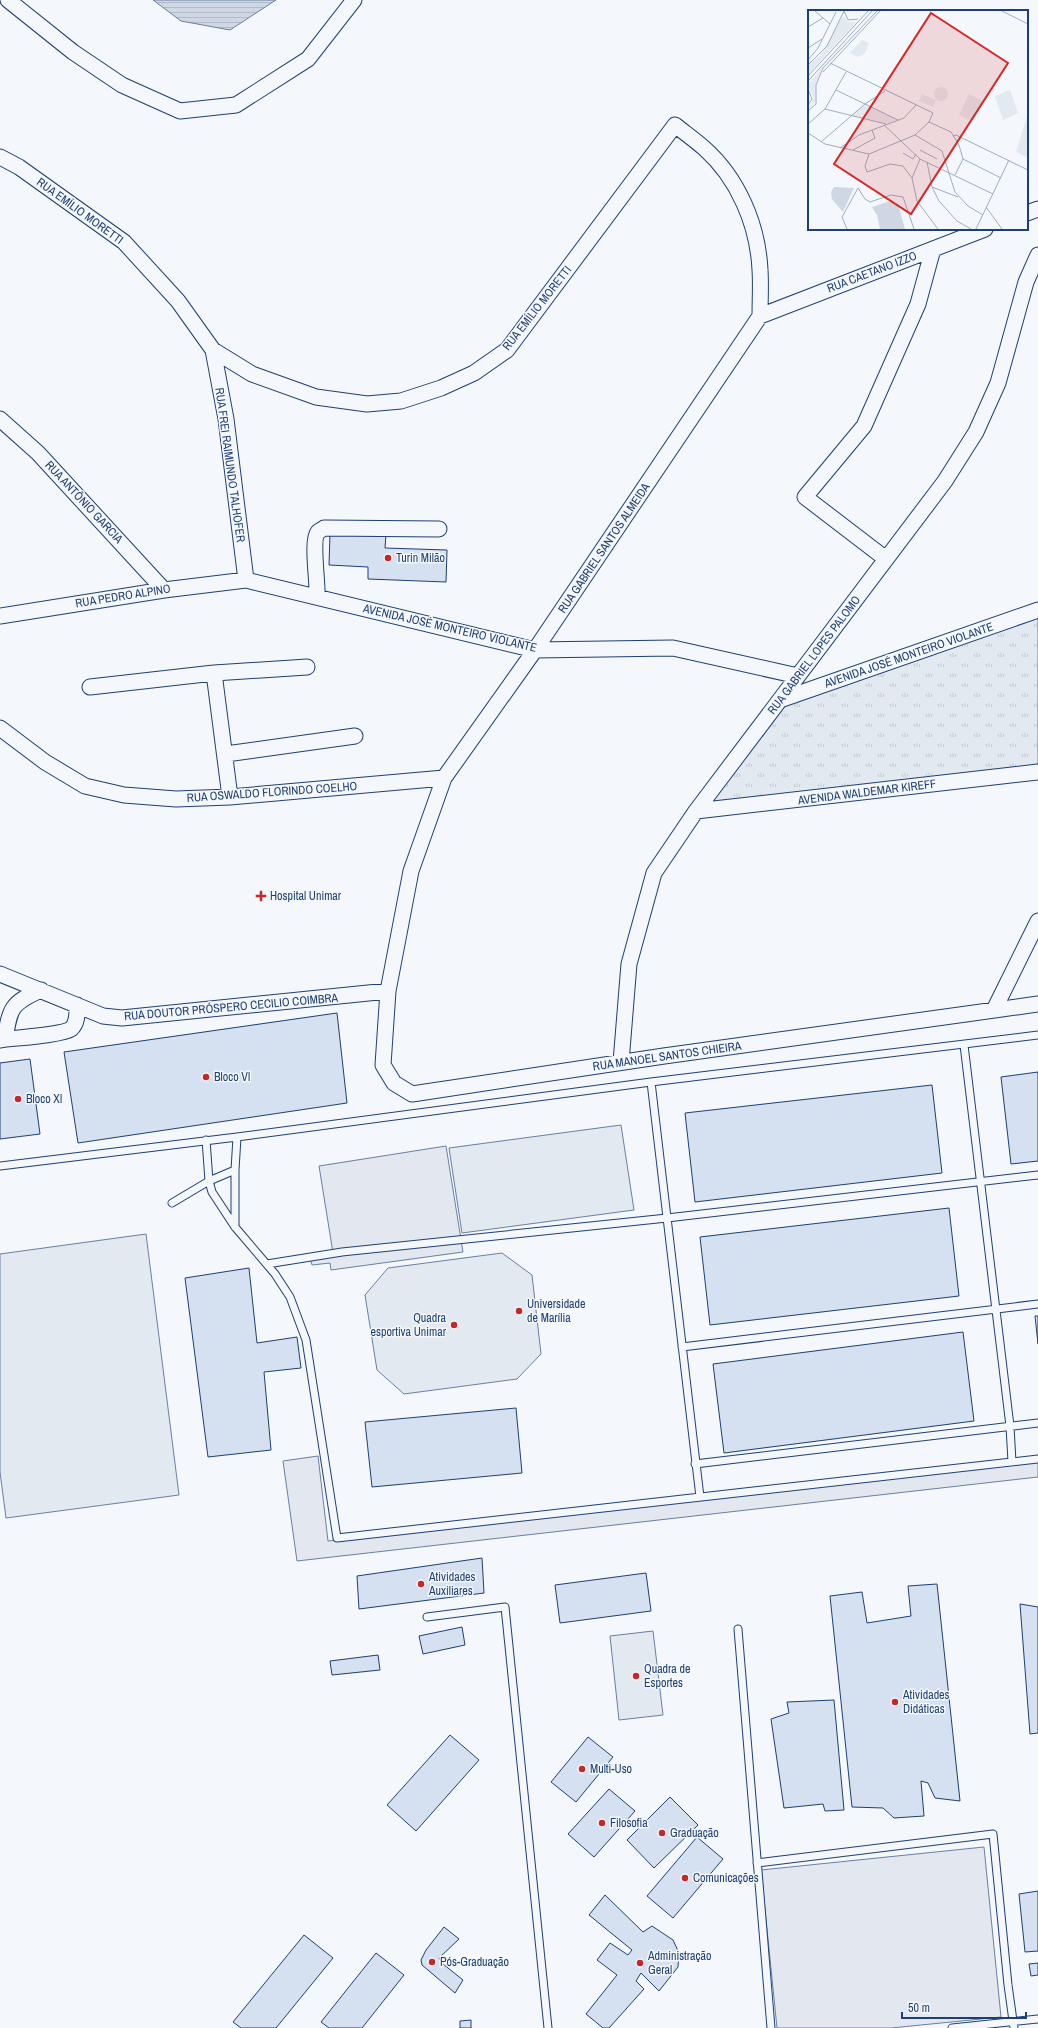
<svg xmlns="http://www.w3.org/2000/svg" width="1038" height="2028" viewBox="0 0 1038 2028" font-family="'Archivo Narrow',sans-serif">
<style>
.green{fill:#e3e9f0;stroke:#687fa3}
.park{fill:url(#park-tufts);stroke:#687fa3}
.parking{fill:#e3e8f0;stroke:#687fa3}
.water{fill:url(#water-rules);stroke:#687fa3}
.building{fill:#d5e0f0;stroke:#1d3f73}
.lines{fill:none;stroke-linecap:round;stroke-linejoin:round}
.lane-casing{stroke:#1d3f73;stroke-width:9}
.street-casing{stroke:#1d3f73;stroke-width:17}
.lane{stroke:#f4f7fb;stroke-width:7}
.street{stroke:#f4f7fb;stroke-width:15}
.poi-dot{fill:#c62828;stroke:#f4f7fb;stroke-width:1.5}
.labels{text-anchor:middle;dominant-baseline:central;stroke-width:3;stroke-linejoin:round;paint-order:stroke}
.street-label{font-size:12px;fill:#1d3f73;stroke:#f4f7fb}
.poi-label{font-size:12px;fill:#1d3f73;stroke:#f4f7fb;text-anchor:start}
.inset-road{fill:none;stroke:#9eadc5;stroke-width:1}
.view{fill:#d62828;fill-opacity:0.15;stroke:#d62828;stroke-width:2}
.inset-edge{fill:none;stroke:#1d3f73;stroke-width:2}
</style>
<defs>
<pattern id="park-tufts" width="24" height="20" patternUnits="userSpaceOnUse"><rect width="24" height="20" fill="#e3e9f0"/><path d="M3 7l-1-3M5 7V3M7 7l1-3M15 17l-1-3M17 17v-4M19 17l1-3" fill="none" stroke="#c2c9d1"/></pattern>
<pattern id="water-rules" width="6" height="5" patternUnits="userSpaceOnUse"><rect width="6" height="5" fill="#cfd7e4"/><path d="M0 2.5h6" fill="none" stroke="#b1bac7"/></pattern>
</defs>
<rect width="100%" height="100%" fill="#f4f7fb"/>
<!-- green -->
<path class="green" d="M621,1125L634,1210L462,1233L449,1148Z
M146,1234L179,1495L6,1518L0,1472V1254Z
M502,1253L532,1275L541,1354L517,1379L404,1394L377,1370L365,1295L388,1268Z
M653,1631L663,1715L619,1720L610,1636Z"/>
<!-- park -->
<path class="park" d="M1038,610V772L696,811L780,700Z"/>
<!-- parking -->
<path class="parking" d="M446,1146L463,1252L331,1270L330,1263L312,1265L310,1258L333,1253L319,1166Z
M318,1456L328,1541L741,1493L1038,1462V1477L297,1561L283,1461Z
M984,1847L1001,2017L891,2028H777L761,1870Z"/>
<!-- water -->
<path class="water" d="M153,0H276L230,30L181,21Z"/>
<!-- building -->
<path class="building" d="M330,534L386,535L385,548L447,550L446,582L368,579V567L329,565Z
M337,1013L347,1103L78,1143L64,1052Z
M30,1059L40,1134L0,1139V1063Z
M1038,1072V1161L1011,1164L1001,1077Z
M932,1085L942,1173L695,1202L685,1113Z
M949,1208L959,1296L710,1325L700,1237Z
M249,1268L257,1343L297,1337L301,1368L264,1372L271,1450L208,1457L185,1278Z
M1035,1316H1038V1344Z
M963,1332L974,1421L724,1453L713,1364Z
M516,1408L522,1473L372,1487L365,1422Z
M482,1558L484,1593L359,1609L357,1576Z
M646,1573L651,1611L560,1623L555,1585Z
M937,1584L960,1801L935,1798L928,1783L921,1781L924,1816L894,1818L883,1808L852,1807L830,1596L862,1592L867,1623L911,1616L908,1586Z
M1020,1604L1038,1607V1733L1030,1734Z
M462,1627L465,1645L423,1654L419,1636Z
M378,1655L380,1670L332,1675L330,1661Z
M834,1700L844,1810L825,1811L823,1804L784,1808L771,1719L789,1713L787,1702Z
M450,1735L479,1760L416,1831L387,1805Z
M588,1737L613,1757L576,1802L551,1782Z
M609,1789L635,1811L594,1857L568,1834Z
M670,1797L698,1825L654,1868L627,1840Z
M697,1837L723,1859L673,1918L647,1896Z
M1038,1891V1951L1025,1952L1019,1894Z
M605,1895L643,1932L652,1926L673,1940L679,1953L678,1967L659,1991L641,1973L636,1981L644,1989L609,2028H603L586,2014L617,1975L597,1960L610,1943L628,1955L632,1950L589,1915Z
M444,1927L459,1939L439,1958L443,1964L463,1980L455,1993L422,1965L421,1960L426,1950Z
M304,1935L333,1958L276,2028H241L233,2022Z
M376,1953L404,1975L362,2028H329L321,2022Z
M1038,1963V1975L1031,1976L1029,1964Z
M471,2020V2028H460V2021Z"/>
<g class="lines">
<defs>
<path id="lane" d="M964,1045L1010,1426L1012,1462
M206,1140L209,1181L212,1192L235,1227L275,1274L290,1297L306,1340L337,1538L1038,1459
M0,1166L237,1137L651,1082
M172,1203L209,1181L235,1170
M235,1227V1170L237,1137
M267,1264L342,1252L667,1218L1038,1175
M682,1347L1038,1304
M695,1464L1038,1423
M700,1497L651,1082L1038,1035
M427,1617L505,1607L548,2028
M738,1629L771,2028
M757,1863L993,1834L1008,1985L1014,2028
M952,2028L1038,2019"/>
<path id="street" d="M8,0L73,52L122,85L180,111L236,105L308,59L354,0
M0,157L19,167L124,242L178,301L213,350L252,374L316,397L367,404L401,401L441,388L474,373L507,350L675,125C685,133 695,140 704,148C738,178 758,225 760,270C761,285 760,301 760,316L535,650L444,778L411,871L388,991L383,1065L394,1083L412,1094L664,1056L1038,1004
M1027,213L1038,209
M760,316L985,229
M213,350L226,419L246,580
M0,419L38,453L164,590
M886,559L805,497L864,426L918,304L933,249
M317,596C318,583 311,540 318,532C319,531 323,529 324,528L439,529
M0,616L164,590L246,580L535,650L673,648L798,676
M214,673L230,797
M90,687L214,673L307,667
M780,700L1038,610
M0,728L45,762L85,786L124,795L176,799L230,797L444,778
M226,754L355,736
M696,811L1038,772
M0,974L103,1016L122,1018L388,991
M995,1008L1038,921
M5,1039C10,1008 11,1003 41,990
M0,1040C13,1038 62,1035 71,1029C78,1023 77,1013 77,1005
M621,1062L629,964L654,873L696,811L945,481L976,432L998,383L1026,282L1038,255"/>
</defs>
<!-- lane casing -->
<use href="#lane" class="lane-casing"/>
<!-- street casing -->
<use href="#street" class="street-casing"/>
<!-- lane -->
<use href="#lane" class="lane"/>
<!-- street -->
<use href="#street" class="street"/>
</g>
<!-- markers -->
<g class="poi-dot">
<circle cx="388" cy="558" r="4"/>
<path d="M259 890h4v4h4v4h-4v4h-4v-4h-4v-4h4z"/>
<circle cx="206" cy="1077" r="4"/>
<circle cx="18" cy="1099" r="4"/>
<circle cx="519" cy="1311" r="4"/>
<circle cx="454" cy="1325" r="4"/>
<circle cx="421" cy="1584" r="4"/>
<circle cx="636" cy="1676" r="4"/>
<circle cx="895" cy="1702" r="4"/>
<circle cx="582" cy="1769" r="4"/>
<circle cx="602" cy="1823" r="4"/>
<circle cx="662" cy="1833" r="4"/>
<circle cx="685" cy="1878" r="4"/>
<circle cx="432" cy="1962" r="4"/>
<circle cx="640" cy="1963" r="4"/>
</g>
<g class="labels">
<!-- street labels -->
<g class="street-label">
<text transform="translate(80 211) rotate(36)">RUA EMÍLIO MORETTI</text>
<text transform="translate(872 272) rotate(-21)">RUA CAETANO IZZO</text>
<text transform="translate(537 308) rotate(-52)">RUA EMÍLIO MORETTI</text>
<text transform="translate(230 465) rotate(82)">RUA FREI RAIMUNDO TALHOFER</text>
<text transform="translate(84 502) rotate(47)">RUA ANTÔNIO GARCIA</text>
<text transform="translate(604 548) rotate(-56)">RUA GABRIEL SANTOS ALMEIDA</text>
<text transform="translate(123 596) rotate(-9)">RUA PEDRO ALPINO</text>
<text transform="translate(450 628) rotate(13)">AVENIDA JOSÉ MONTEIRO VIOLANTE</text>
<text transform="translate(814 655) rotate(-53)">RUA GABRIEL LOPES PALOMO</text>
<text transform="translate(909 655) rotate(-19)">AVENIDA JOSÉ MONTEIRO VIOLANTE</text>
<text transform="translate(272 792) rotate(-4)">RUA OSWALDO FLORINDO COELHO</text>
<text transform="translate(867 792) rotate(-7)">AVENIDA WALDEMAR KIREFF</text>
<text transform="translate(231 1007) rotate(-5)">RUA DOUTOR PRÓSPERO CECILIO COIMBRA</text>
<text transform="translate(667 1056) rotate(-8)">RUA MANOEL SANTOS CHIEIRA</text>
</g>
<!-- poi labels -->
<g class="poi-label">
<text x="396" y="558">Turin Milão</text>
<text x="270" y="896">Hospital Unimar</text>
<text x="214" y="1077">Bloco Vl</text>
<text x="26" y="1099">Bloco Xl</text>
<text x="527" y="1304">Universidade<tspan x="527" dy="14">de Marília</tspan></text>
<text x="446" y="1318" text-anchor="end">Quadra<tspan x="446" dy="14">esportiva Unimar</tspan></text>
<text x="429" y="1577">Atividades<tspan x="429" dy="14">Auxiliares</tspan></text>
<text x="644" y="1669">Quadra de<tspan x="644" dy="14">Esportes</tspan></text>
<text x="903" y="1695">Atividades<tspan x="903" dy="14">Didáticas</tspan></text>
<text x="590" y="1769">Multi-Uso</text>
<text x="610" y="1823">Filosofia</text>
<text x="670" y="1833">Graduação</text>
<text x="693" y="1878">Comunicações</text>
<text x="648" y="1956">Administração<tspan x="648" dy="14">Geral</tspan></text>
<text x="440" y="1962">Pós-Graduação</text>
</g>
</g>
<!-- overview -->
<g transform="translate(808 10)">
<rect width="220" height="220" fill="#f4f7fb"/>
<path d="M66,1L15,57L8,72L7,92L0,100L6,88L0,75L17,54ZM35,6L40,12H48L0,64V56L13,45ZM126 84a7 7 0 1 1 14 0a7 7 0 1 1-14 0ZM202,80L210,103L195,110L187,86ZM114,84L128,90L125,97L111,91ZM161,84L175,91L165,112L151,105Z" fill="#e3e9f0"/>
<path d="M220,103V148L208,142Z" fill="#e3e9f0"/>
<path d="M54,30L61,33L57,43L50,47L42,43ZM57,94L90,110L78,114L43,106Z" fill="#e3e9f0"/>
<path d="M26,177L46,178L35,202L24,189L23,182ZM82,191L90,194L97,219H72L69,205L64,197Z" fill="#cfd7e4"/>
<path class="inset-road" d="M7,1L22,14M36,1L40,10L50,9M194,1L220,14M0,17L15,8M0,38L14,29M0,50L10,38L28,2M22,53L125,103L121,112L107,125L61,144L57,156L59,162L82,154L95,156L104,168L109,191L130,219M0,55L19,36L36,1M15,62L72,1M0,66L60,1M0,71L64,1M0,79L4,89L0,95M28,80L90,110M17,99L78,114M0,101L8,94V75L15,58L69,1M121,112L143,122L151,135L155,149L147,165M0,114L17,99L38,62M76,115L112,149L185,184M0,123L17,134L61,144M107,125L134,141L147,182L160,196L175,205M145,126L148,125L220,160M13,132L57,94L77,81M32,138L51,125L96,108L108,95M45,140L67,128L64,120M112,140L129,149M95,143L105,149L108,144M155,149L193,168M119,152L124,177L131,191L149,211L163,219M104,168L112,149M124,177L150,187M178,197L194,219M39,219L34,207L50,178L57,189L62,192L83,185L95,187L106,219M168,219L201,150"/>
<path class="view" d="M123,3L200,53L103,204L26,154Z"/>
<rect width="220" height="220" class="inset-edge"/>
</g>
<!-- scale -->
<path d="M902 2012v6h124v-6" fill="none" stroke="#1d3f73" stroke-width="2"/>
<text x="908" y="2012" font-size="12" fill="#1d3f73" stroke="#f4f7fb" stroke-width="3" paint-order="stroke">50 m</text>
</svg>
